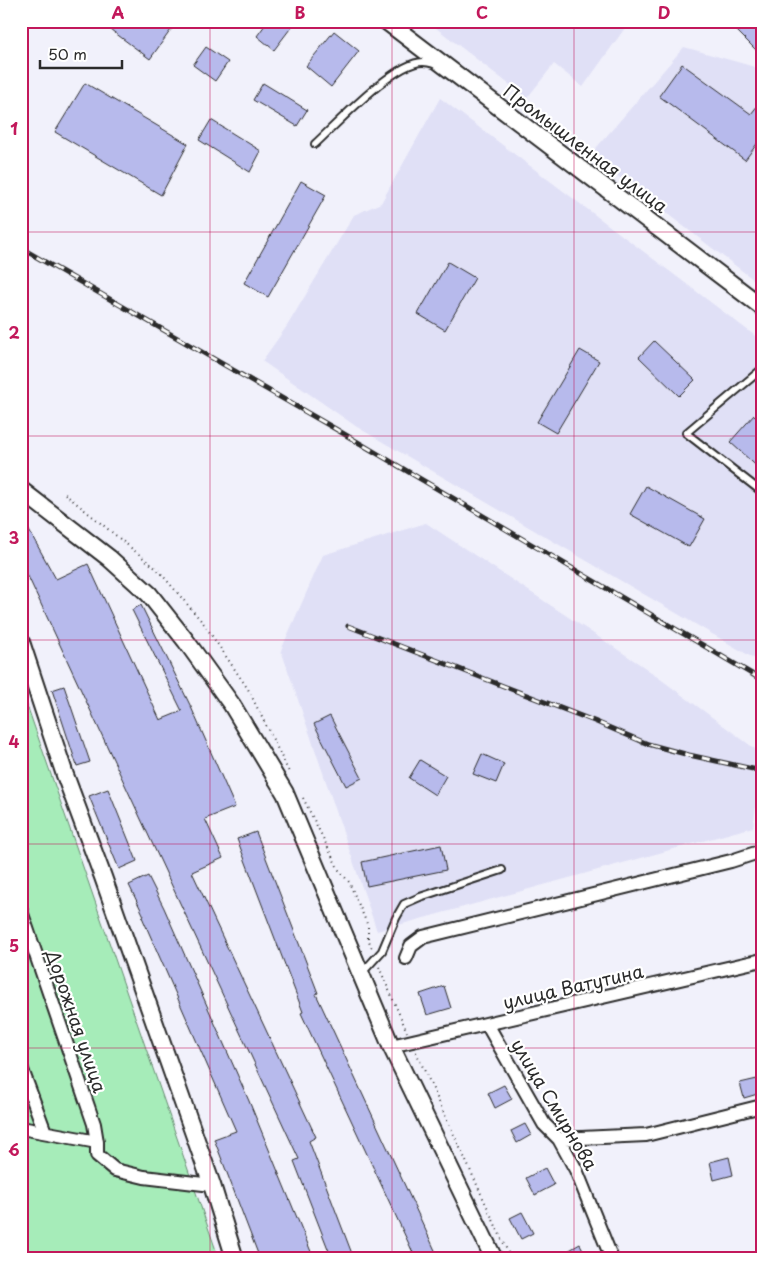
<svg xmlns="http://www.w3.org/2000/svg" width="783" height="1280" viewBox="0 0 783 1280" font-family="'Playpen Sans',sans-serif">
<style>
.built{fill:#e0e0f6}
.green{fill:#a6ecb9;stroke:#688c72}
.building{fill:#b7baec;stroke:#2b2b2b}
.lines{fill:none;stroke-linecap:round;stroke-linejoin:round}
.service-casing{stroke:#2b2b2b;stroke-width:10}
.minor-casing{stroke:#2b2b2b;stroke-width:16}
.tertiary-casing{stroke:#2b2b2b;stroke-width:20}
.path{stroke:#2b2b2b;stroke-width:2;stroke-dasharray:1 4;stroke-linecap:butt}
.service{stroke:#fff;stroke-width:6}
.minor{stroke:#fff;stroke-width:12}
.tertiary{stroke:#fff;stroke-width:16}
.rail-casing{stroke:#2b2b2b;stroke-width:5}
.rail{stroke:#fff;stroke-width:3;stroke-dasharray:9;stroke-linecap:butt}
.grid{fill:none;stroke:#c2185b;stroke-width:1;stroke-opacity:0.55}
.labels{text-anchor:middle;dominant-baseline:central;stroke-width:4.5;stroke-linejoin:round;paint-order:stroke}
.street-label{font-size:18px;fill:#2b2b2b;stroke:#fff}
.neatline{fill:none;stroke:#c2185b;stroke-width:2}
.grid-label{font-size:16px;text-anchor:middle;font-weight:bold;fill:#c2185b}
</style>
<rect width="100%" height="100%" fill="#f1f1fb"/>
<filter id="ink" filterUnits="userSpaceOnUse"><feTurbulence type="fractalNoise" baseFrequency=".02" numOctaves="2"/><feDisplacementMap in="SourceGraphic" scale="10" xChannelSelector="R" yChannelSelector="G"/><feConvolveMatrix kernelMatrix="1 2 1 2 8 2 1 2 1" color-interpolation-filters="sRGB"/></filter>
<g filter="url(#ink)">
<!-- built -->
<path class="built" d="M427,21H630L583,87L554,64L527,98Z
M684,47L762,69V286L590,155Z
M440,98L762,341V663L357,427L262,361L287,326L354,215L381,203Z
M426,523L644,667L762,754V768L753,827L377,931L281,650L323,555Z"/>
<!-- green -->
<path class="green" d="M21,688L219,1259H21Z"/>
<!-- building -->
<path class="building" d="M99,21H165L173,27L150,59Z
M268,21H296L274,50L257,36Z
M727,21H762V43L756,50Z
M334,31L359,51L331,87L306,66Z
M206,47L228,62L215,81L193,65Z
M682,64L751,114L762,100V137L745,160L659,96Z
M85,83L188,144L161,195L55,132Z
M263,83L307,110L297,126L253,100Z
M211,120L261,151L250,172L199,140Z
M301,181L326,195L268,297L244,283Z
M448,262L475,278L445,330L418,314Z
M654,341L695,380L679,396L639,357Z
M580,350L599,361L556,433L537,422Z
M754,415L762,422V471L730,442Z
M646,486L705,519L689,547L630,514Z
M21,516L56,579L88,564L160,720L182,711L132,610L141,605L191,707L235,807L205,819L223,858L192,872L316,1137L309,1141L354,1259H332L294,1161L299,1159L27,574L21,576Z
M64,686L90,762L77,766L52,690Z
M330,716L362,778L346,786L314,724Z
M482,754L504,764L496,783L473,774Z
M420,760L446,776L435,795L409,778Z
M108,789L137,861L119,869L89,796Z
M256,832L318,993L316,994L439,1259H416L301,1013L303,1012L237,839Z
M441,845L446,870L367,886L362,862Z
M148,876L164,908L249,1101L314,1259H260L214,1139L236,1131L142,917L144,916L129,885Z
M444,986L451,1008L427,1015L420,994Z
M757,1079L761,1093L744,1098L740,1083Z
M504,1085L512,1099L495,1108L488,1093Z
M525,1124L531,1135L517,1143L511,1131Z
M729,1157L733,1175L714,1180L710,1162Z
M545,1168L554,1185L535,1195L526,1178Z
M522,1212L533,1233L521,1239L510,1218Z
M580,1244L588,1259H570L566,1252Z"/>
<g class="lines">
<defs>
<path id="service" d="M315,144C337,124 394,62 423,62C426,62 431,63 434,64
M762,369L686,433L762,492
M361,974L382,951L396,918L404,904L420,897L502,870"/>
<path id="minor" d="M21,911L94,1124L97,1142
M406,958L411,946L423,937L731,861L762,851
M487,1024L544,1124L559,1139L576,1170L612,1259
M391,1046L762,960
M21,1067L45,1132
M21,1128L97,1142V1155L115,1170L144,1177L212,1185
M559,1139L646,1135L762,1106"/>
<path id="tertiary" d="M386,21L762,307
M21,490L109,558L149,594L186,641L232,705L285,793L391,1046L494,1259
M21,642L65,775L103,877L212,1185L235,1259"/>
</defs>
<!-- service casing -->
<use href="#service" class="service-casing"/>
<!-- minor casing -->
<use href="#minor" class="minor-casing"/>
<!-- tertiary casing -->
<use href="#tertiary" class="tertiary-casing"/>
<!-- path -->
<path class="path" d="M65,494L158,570L204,624L248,689L290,774
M303,798L339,870L349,882L368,926V938L372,949
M379,967L407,1032
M416,1052L511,1259"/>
<!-- service -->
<use href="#service" class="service"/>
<!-- minor -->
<use href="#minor" class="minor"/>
<!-- tertiary -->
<use href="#tertiary" class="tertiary"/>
<defs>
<path id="rail" d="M21,248L339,431L762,680
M348,626L594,721L648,744L689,755L762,771"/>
</defs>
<!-- rail casing -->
<use href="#rail" class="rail-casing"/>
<!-- rail -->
<use href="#rail" class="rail"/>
</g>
</g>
<!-- grid -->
<path class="grid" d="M210,21V1259M392,21V1259M574,21V1259M21,232H762M21,436H762M21,640H762M21,844H762M21,1048H762"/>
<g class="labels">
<!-- street labels -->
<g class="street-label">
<text transform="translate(586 148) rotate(37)">Промышленная улица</text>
<text transform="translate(573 986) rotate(-13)">улица Ватутина</text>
<text transform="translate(77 1021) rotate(71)">Дорожная улица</text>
<text transform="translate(555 1104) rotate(59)">улица Смирнова</text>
</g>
</g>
<!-- margin -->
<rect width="783" height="1280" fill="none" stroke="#fff" stroke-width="55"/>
<!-- scale -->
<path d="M40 60v8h82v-8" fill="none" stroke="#2b2b2b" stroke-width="2.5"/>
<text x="48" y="60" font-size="15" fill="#2b2b2b" stroke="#ffffff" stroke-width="4" paint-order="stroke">50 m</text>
<rect x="28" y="28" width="728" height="1224" class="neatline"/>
<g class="grid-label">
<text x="118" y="19">A</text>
<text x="300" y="19">B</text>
<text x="482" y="19">C</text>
<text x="664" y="19">D</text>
<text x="14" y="135">1</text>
<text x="14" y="339">2</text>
<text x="14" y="544">3</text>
<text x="14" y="748">4</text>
<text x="14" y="952">5</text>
<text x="14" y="1156">6</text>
</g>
</svg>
